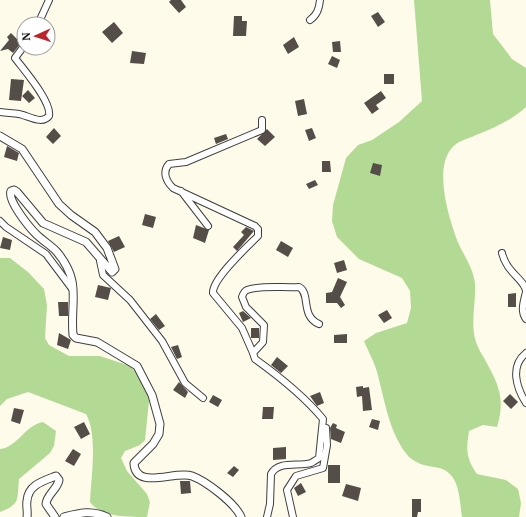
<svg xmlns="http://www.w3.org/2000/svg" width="526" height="517" viewBox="0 0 526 517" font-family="'PT Serif',serif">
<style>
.forest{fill:#b3da94}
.building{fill:#554d48}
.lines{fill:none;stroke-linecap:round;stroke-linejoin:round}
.minor-casing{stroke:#3f3f3f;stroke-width:8}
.tertiary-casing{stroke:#3f3f3f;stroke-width:9}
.minor{stroke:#fff;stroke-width:6}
.tertiary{stroke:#fff;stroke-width:7}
</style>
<rect width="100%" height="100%" fill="#fffbeb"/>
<!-- forest -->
<path class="forest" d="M414,0H490L493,34L512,59L526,68V107C512,120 494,128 476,135C466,140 458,140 451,149C434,170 449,218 457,240C463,255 474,268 475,285C476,304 470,323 476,342C478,348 481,353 484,358C498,383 506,398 497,427L483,425L469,431C466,450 466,458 477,474L506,480L518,489L521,503L519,517H462C459,496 460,470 434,467C425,466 416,463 409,457C389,434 385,401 377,372C374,361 368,351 364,341L376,333L407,323L411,308L410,291L402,278L359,259L337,237L332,221L333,205L346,158L358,145L372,140L399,122L422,101Z
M0,258H10L28,272L44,289L47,305L45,338L49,345L69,356H100L130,366L143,379L149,401L145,440L140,445L125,451L121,458L127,471L147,494L150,502L147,517C128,517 100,517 90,502C91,478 98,436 86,414L28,392L7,399L0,406Z
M43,422L56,431L54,446L50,453L19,479C17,499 21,504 0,512V449C18,447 25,425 43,422Z"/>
<!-- building -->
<path class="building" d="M171,0H181L186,7L179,13L169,2Z
M378,12L385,22L378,27L371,16Z
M234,16H242V21H247L246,36H233Z
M114,22L123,33L112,43L102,32Z
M11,33L21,43L13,53L8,49L0,51L9,40L7,37Z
M294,37L299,47L288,54L283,45Z
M340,41L341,52H333L332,42Z
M132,51L146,53L144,64L130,63Z
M332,56L340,60L337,68L328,64Z
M384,74H394V84H384Z
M11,79L24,80L21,101L9,100Z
M28,90L35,98L29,103L22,96Z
M381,91L386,98L376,105L379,109L372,114L364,103Z
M304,99L307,114L298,116L295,101Z
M54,128L61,136L53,144L46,137Z
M312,128L316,138L309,141L305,130Z
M267,129L275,137L265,146L257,139Z
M226,134L228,139L216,144L214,138Z
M7,146L19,153L17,161L4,157Z
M322,161H330L331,172H322Z
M373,163L382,165L380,176L370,173Z
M315,180L318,185L309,189L306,184Z
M145,214L156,217L153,228L142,225Z
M196,225L209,230L205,243L193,238Z
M246,227L254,231L237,251L233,247L244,235L241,232Z
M119,236L125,247L114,252L108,241Z
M3,237L12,240L10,250L0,248Z
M281,241L293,248L288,257L276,250Z
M344,260L347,270L337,273L334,263Z
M338,278L347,282L340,297L345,305L341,308L337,303H326V293L332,292Z
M98,285L111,288L108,300L95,297Z
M516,293V307H508V294Z
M58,302H68V316H59Z
M387,310L392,318L384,323L378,315Z
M243,311L251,318L243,322L239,313Z
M156,314L165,326L159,330L150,319Z
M251,328H259V338H251Z
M59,333L71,340L68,349L57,345Z
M347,334V343H334V335Z
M178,345L182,357L177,359L171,347Z
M277,357L288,366L281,373L271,365Z
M179,382L188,392L185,398L173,390Z
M363,386V388L369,387L372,410L363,411L362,396L357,397L356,387Z
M320,392L324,403L317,406L310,396Z
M510,394L518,402L511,409L503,401Z
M213,395L222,400L218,407L209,402Z
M263,407H274L273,419H262Z
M14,408L24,410L20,424L11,421Z
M372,419L380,421L378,430L369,427Z
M84,422L90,434L81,439L74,427Z
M333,423L337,425L336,428L345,432L341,443L331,439L330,428Z
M286,447V459L273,460V448Z
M73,449L81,454L74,466L65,461Z
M328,465H340V483H328Z
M234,466L239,470L233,477L227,473Z
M180,481H190L191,493L181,494Z
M301,483L306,492L298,496L294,488Z
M346,484L361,488L358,501L342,496Z
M412,499H421V512H418L417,517H412Z"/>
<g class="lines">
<defs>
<path id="minor" d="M310,20C317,15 319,9 320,0
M38,24L49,0
M0,112C6,113 13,113 19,114C29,116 42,125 49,116C52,102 24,70 15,58L24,46
M181,191L208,226
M0,221L6,227L46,254L73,290
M502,253C506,272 525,280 526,291
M100,261L103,275L130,300L162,341L185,383L203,398
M526,292C524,301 520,311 526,319
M253,353L242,328L213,293C212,279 247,247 258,236V229L255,226L173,188C166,181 162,172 169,164L186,162L262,130V120
M526,353C510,366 516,387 526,403
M267,517L270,504L271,474C279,460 298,467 311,463C313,462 316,460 319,458L323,419C304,396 280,377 255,359L253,353L263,342L264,325L246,307L242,297C243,294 244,291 247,290C259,285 285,288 299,287C311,293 300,316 319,324
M293,517L287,490L296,476L323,468L327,445L326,428"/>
<path id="tertiary" d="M0,136L22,149L59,204L71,215L95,232L107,248L115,269L112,272L86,242L43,223L17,192L14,190L11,191C7,200 29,227 36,234C43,241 52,246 57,252C82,282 70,301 73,335L76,338L97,342L137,366L152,395L160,424L159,434L153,444L134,463C135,491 176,470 192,476C206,481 235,503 241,517
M27,517C28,512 26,506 27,501C28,485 43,481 56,476L59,480C57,490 47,494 46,504L55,517
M64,517C80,513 91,510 107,517"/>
</defs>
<!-- minor casing -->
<use href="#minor" class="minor-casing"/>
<!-- tertiary casing -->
<use href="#tertiary" class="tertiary-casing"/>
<!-- minor -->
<use href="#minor" class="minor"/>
<!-- tertiary -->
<use href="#tertiary" class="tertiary"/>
</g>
<!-- north arrow -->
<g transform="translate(36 36) rotate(267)"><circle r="19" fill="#ffffff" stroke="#9e9e9e"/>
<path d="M0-3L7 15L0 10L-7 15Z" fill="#bd232a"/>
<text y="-6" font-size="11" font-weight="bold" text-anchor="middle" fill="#0c0c0c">N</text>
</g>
</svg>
